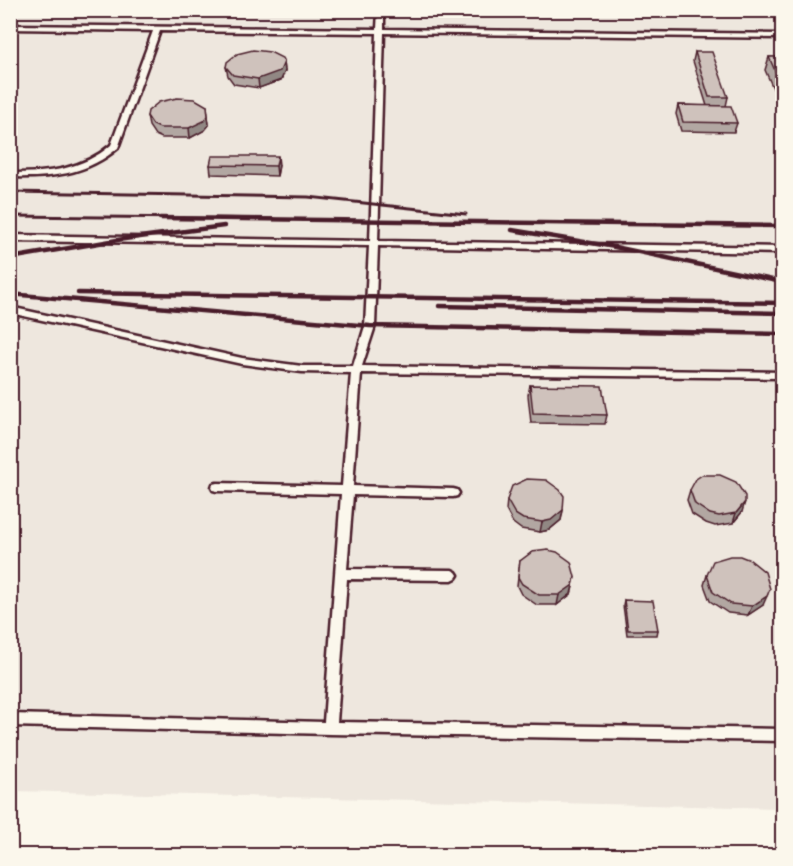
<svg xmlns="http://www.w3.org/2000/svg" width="793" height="866" viewBox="0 0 793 866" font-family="Sriracha,sans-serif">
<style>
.built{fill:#eee7de}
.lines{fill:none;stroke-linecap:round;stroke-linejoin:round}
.service-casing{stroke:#4a1f2b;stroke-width:5}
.service{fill:#fbf7ec;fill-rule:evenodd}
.rail-far1{stroke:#4a1f2b;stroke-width:3}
.rail{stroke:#4a1f2b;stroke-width:4.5}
.wall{fill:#b2a7a2;stroke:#4a1f2b;stroke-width:1.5}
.shaded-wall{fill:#918884;stroke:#4a1f2b;stroke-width:1.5}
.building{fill:#cfc2bc;stroke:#4a1f2b;stroke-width:1.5}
</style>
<rect width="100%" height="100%" fill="#fbf7ec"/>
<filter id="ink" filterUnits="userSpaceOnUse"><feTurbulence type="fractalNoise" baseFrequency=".0167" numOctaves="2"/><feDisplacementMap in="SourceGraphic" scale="12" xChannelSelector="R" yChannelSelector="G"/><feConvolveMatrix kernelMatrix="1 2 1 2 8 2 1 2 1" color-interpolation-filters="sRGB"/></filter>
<g filter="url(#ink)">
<!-- built -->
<path class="built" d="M11,11H782V808L11,791Z"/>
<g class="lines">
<defs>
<path id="service" d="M378,10H384V29L782,34V38L384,33L378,241L782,247V253L378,246L375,326L362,366L782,372V378L361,373L353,486L453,489L457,490L459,493L457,496L453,497L353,495L347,569L452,570L456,572L458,575L456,578L452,580L347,579L337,722L782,729V741L330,734L10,726V714L324,722L341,494L217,491L213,490L212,487L213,484L217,483L342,486L351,373L302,372L242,364L10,313V307L242,358L302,366H353L365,326L369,246L10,241V235L370,241L377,33L160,31L118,148C86,175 51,178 10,177V173C48,173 82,170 111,145L153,31L10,29V25L377,29Z"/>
</defs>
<!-- service casing -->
<use href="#service" class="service-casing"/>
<!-- service -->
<use href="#service" class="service"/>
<!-- rail-far1 -->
<path class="rail-far1" d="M10,192L308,197L466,214
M10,216L276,219"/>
<!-- rail -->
<path class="rail" d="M160,218L782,226
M512,230L615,247L782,282
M10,258L117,240L224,226
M78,293L782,303
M10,294L370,326L782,334
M439,306L782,313"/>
</g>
<!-- wall -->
<path class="wall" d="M633,10H711L710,11Z
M695,52L728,97L726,106L737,123L734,132L681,131L676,114L678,105L707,106L693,61Z
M769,57H783V111L765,70Z
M284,62L285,71L281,80L259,88L234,84L228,76L226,67Z
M207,106L209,125L205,130L190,138H162L155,135L149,126L147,116Z
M210,165H279L277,176L211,174Z
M530,385L607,415L605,424L531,423L528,395Z
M690,490L742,512L733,523L715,526L706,523L692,514L687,500Z
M507,500L563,510L561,520L549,530L540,532L521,529L513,523L506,510Z
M520,561L573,587L571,594L557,605H537L521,594L517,586Z
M707,575L763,605L748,615L728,613L710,601L704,585Z
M624,600L658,630L657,635H627L623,605Z"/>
<!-- shaded-wall -->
<path class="shaded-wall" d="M284,62L285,71L281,80L259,88L258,79Z
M208,116L209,125L205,130L190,138L189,128Z
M278,156L279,165L277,176L276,166Z
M745,502L742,512L733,523L736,513Z
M563,510L561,520L549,530L540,532L542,522Z
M575,577L571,594L557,605L559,595Z
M767,596L763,605L748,615L752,606Z"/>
<!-- building -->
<path class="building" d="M253,50L270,52L282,58L284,62L280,71L258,79L233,75L226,67L227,62L237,54Z
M695,52H712L728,97H709Z
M769,57H783V89Z
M177,98L195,99L207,106L208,116L204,121L189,128H160L153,125L147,116L148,111L159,102Z
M678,105L731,106L737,123L683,122Z
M212,156H278L276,166L210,165Z
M530,385L602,386L607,415L533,413Z
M702,475H720L736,482L745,496V502L736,513L719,516L710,514L695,504L690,490L696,479Z
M527,479L546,480L560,490L564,496L563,510L551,520L542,522L523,519L515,514L507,500L512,486Z
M548,550L557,552L571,562L575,577L573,585L559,595H539L522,584L518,577L520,561L532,552Z
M730,556H740L750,560L765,572L770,589L767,596L752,606L731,604L713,592L707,575L713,561Z
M624,600L653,601L658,630H628Z"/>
</g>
<!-- margin -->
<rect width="793" height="866" fill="none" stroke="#fbf7ec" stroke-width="36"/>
<rect x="18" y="18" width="757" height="830" fill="none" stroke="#4a1f2b" stroke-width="2" filter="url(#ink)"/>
</svg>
